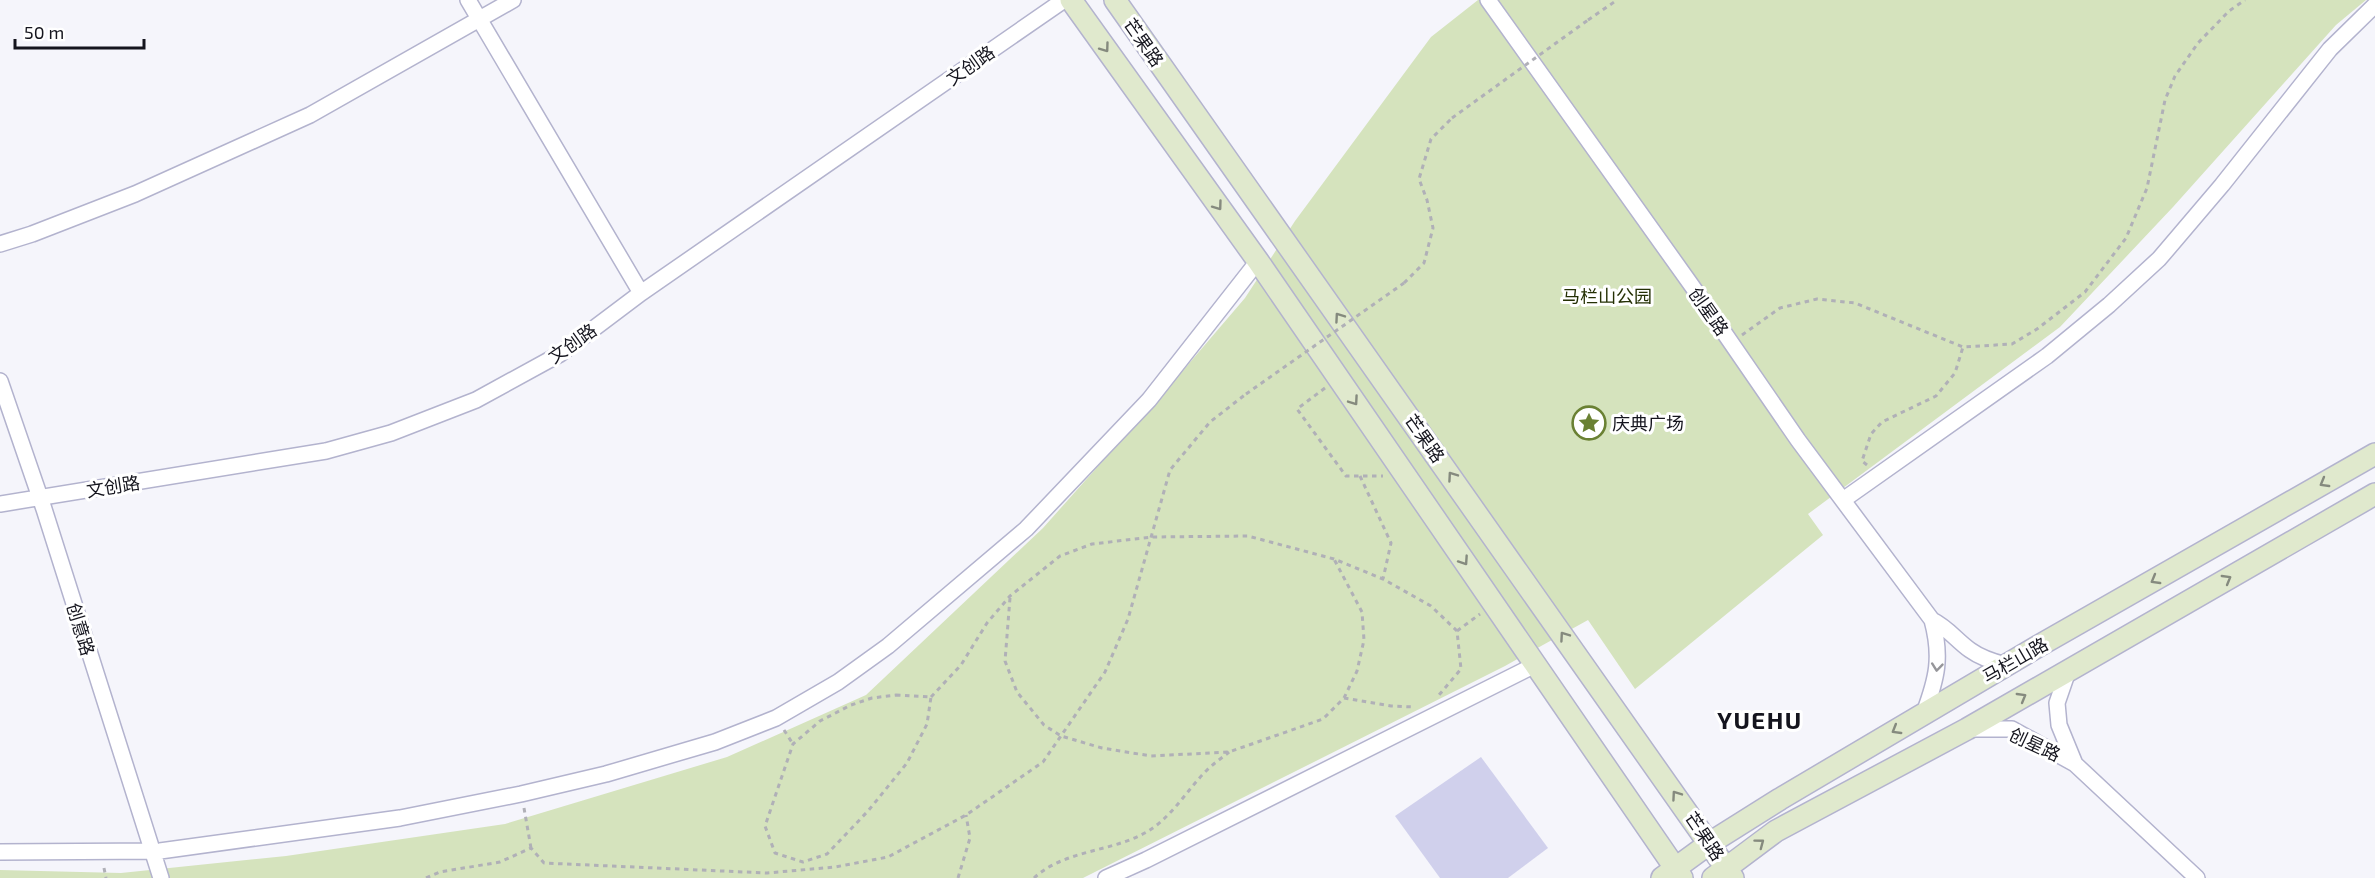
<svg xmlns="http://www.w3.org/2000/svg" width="2375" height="878" viewBox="0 0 2375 878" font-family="'Exo 2','Noto Sans SC',sans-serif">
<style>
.green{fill:#d5e3bd}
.building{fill:#d0d0ec}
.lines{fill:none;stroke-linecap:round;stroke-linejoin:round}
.minor-casing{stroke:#b3b3ce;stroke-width:18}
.secondary-casing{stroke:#b3b3ce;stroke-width:24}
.path{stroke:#b0b0b7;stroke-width:3;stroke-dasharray:4.5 4.5;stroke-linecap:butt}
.minor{stroke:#fff;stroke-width:15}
.secondary{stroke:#e0e9cd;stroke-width:21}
.path-bridge{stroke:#b0b0b7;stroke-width:3;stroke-dasharray:4.5 4.5;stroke-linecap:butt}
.oneway{stroke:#858a7e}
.oneway2{stroke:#96969a}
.labels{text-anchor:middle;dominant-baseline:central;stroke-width:6;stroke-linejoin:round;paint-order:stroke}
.street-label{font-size:18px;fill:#15151e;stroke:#fff}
.park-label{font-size:18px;fill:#243004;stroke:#fff}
.poi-label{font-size:18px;fill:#15151e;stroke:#fff;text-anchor:start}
.district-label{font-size:24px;font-weight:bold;letter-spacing:1.5px;fill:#15151e;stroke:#fff}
</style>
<rect width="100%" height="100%" fill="#f5f5fb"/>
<!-- green -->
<path class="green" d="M1478,0H2366L2336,25L2173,207L2060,327L1808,514L1823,535L1635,689L1588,620L1505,666L1083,878H0V870L121,873L286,856L505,824L727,757L866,695L1043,528L1174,381L1245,298L1295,221L1431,37Z"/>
<!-- building -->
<path class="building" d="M1481,757L1548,848L1508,878H1440L1395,816Z"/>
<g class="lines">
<defs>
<path id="minor" d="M468,0L641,293
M1488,0L1692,286L1798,440L1932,620C1942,657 1937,678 1924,713
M0,244L32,234L135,194L310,115L513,0
M0,381L44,509L161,878
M1843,500L2047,356L2109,305L2159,259L2222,185L2330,49L2375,5
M0,504L326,451L391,433L476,400L560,354L641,293L1064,0
M1932,620C1948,628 1956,640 1970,650C1981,658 1994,662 2006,665
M2068,671L2057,703L2059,725L2075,764
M1970,729H2012L2075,764L2197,878
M0,852L160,851L400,818L521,794L606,774L715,742L776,718L838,682L888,646L1026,529L1149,400L1258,261
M1106,878L1146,860L1535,665"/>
<path id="secondary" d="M1071,0L1258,261L1682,878
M1115,0L1733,878
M1662,878L1710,843L1780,799L2042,644L2375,454
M1713,878L1776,831L1967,729L2375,494"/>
</defs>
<!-- minor casing -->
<use href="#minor" class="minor-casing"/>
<!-- secondary casing -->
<use href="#secondary" class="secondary-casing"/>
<!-- path -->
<path class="path" d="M1588,20L1617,0
M1404,283L1424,263L1433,228L1427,200L1419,179L1431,139L1452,118
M1742,335L1780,308L1817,299L1855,303L1963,347L2012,344L2037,329L2085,292L2126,238L2147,188L2165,100L2175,76L2198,43L2229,11L2245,0
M1325,388L1297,409L1346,476H1383
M1867,465L1862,461L1871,434L1882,422L1936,396L1955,373L1963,347
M1360,476L1391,543L1383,579
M1010,598L1005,661L1017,692L1044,725L1061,736L1102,748L1151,756L1229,752L1323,719L1344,698L1357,671L1364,640L1362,612L1334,559
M1457,631L1480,614
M896,695L931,697L927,724L907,763L868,811L827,854L803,862L775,853L765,826L793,744L820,721L851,705L872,698Z
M931,697L961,665L987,623L1010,596L1060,556L1092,544L1152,537L1248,536L1334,559L1383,579L1431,606L1457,631L1461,669L1439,695
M1344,698L1391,706L1414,707
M784,730L793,744
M524,808L531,848
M104,868L106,878
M426,878L440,872L500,862L531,848L544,863L767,873L835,867L888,857L966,815L1043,762L1105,672L1128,619L1170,470L1210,422L1246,394
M958,878L970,838L966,815
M1034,878C1063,851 1107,852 1141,835C1170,821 1185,792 1207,770C1214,763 1222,758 1229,752"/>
<!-- minor -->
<use href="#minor" class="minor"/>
<!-- secondary -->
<use href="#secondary" class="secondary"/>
<!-- path-bridge -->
<path class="path-bridge" d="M1452,118L1588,20
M1246,394L1404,283"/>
</g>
<!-- one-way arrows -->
<defs><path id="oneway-chevron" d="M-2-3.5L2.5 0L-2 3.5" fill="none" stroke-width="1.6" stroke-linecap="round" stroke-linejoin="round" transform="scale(1.5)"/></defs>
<g class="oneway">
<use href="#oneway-chevron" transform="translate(1105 48) rotate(54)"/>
<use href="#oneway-chevron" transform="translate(1218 206) rotate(54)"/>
<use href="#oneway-chevron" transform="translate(1339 317) rotate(-125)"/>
<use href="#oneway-chevron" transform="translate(1354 401) rotate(55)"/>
<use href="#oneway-chevron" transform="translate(1452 476) rotate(-125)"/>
<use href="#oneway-chevron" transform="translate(2324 483) rotate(150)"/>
<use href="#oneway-chevron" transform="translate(1464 561) rotate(56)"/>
<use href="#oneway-chevron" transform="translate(2227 579) rotate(-30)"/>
<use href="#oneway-chevron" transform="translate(2155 580) rotate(150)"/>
<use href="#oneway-chevron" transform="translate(1564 636) rotate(-125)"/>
<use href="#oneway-chevron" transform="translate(2022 697) rotate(-30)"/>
<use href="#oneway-chevron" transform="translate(1896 730) rotate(149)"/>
<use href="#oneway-chevron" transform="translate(1676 795) rotate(-125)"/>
<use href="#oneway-chevron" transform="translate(1760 843) rotate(-37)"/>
</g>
<use class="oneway2" href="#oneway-chevron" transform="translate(1937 667) rotate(96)"/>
<!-- icons -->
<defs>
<symbol id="sight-ring" viewBox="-11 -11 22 22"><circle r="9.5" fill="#fff" stroke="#6a8133" stroke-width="1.5"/><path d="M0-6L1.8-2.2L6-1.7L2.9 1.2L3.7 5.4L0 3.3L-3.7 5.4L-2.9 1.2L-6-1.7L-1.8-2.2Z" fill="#6a8133"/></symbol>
</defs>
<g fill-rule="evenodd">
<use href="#sight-ring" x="1570" y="404" width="38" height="38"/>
</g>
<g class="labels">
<!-- street labels -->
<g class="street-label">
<text transform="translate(1144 42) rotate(55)">芒果路</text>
<text transform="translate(970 65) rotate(-35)">文创路</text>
<text transform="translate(1709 311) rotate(55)">创星路</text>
<text transform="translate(572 343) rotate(-35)">文创路</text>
<text transform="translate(1425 438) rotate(55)">芒果路</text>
<text transform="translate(113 486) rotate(-9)">文创路</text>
<text transform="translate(81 629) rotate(73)">创意路</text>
<text transform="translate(2015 660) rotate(-30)">马栏山路</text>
<text transform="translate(2035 744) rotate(25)">创星路</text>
<text transform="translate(1705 836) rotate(56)">芒果路</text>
</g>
<!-- park labels -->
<g class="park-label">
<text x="1607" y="296">马栏山公园</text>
</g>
<!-- poi labels -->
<g class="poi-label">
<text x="1612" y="423">庆典广场</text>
</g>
<!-- district labels -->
<g class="district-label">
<text x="1760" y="719">YUEHU</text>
</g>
</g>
<!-- scale -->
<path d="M15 39v9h129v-9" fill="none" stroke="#15151e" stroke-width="3"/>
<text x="24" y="39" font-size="18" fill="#15151e" stroke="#ffffff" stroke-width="4.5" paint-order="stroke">50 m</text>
</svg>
